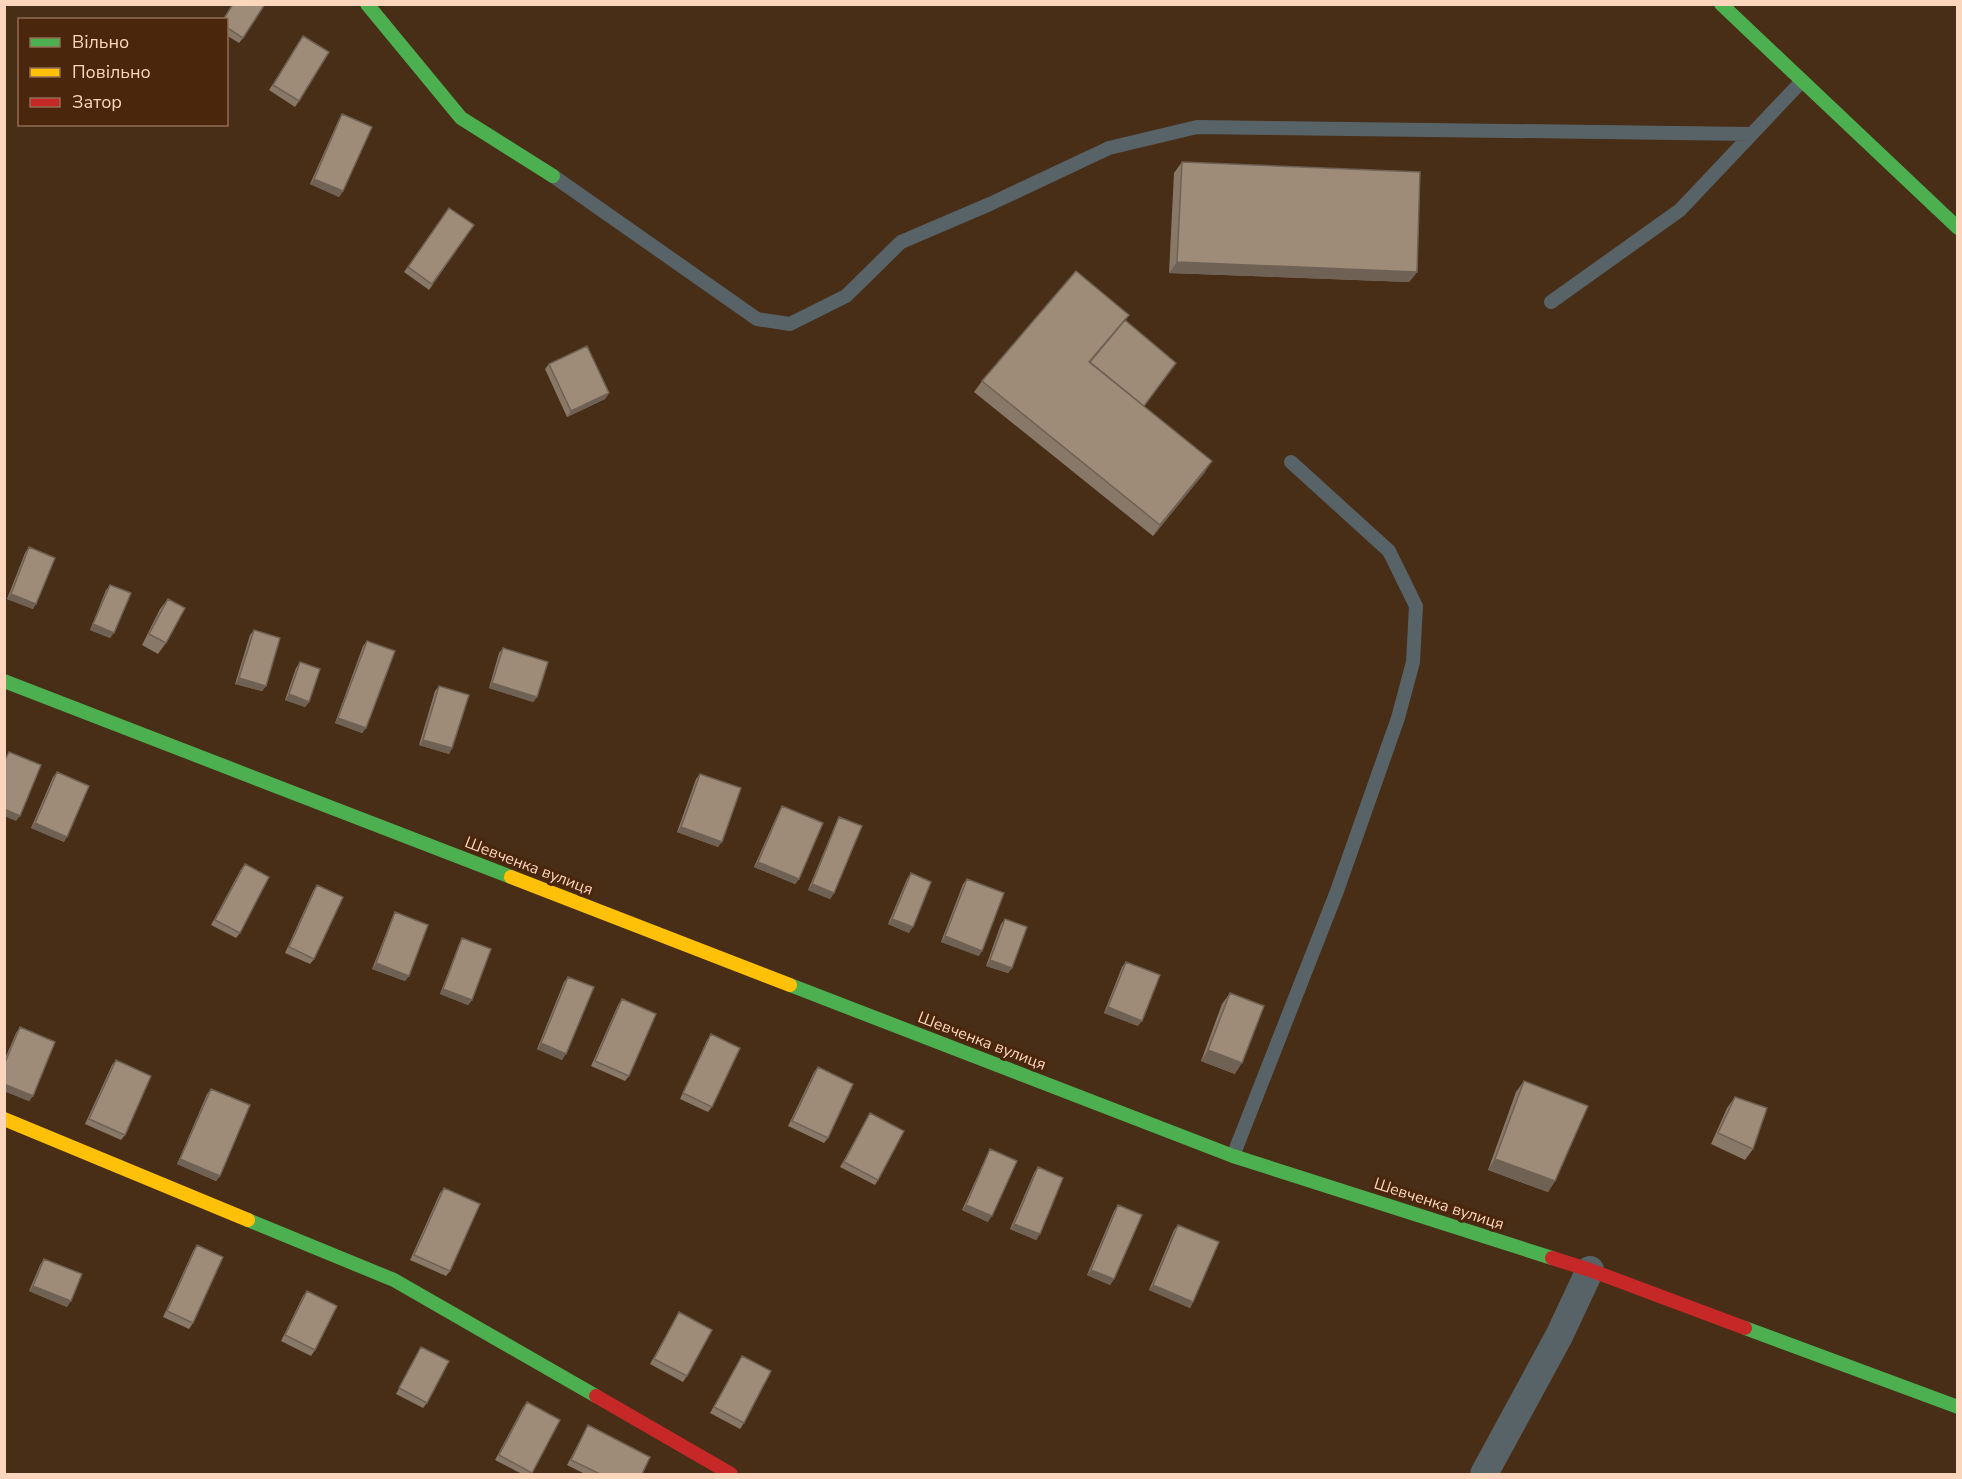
<svg xmlns="http://www.w3.org/2000/svg" width="1962" height="1479" viewBox="0 0 1962 1479" font-family="'Nunito Sans',sans-serif">
<style>
.lines{fill:none;stroke-linecap:round;stroke-linejoin:round}
.lane{stroke:#576367;stroke-width:14}
.street{stroke:#576367;stroke-width:28}
.fast{stroke:#4caf50;stroke-width:14}
.slow{stroke:#ffc107;stroke-width:14}
.jam{stroke:#c62828;stroke-width:14}
.wall{fill:#887868}
.shaded-wall{fill:#6f6255}
.building{fill:#9e8c79;stroke:#6f6255;stroke-width:1.5}
.labels{text-anchor:middle;dominant-baseline:central;stroke-width:6;stroke-linejoin:round;paint-order:stroke}
.street-label{font-size:16px;fill:#fcd5bd;stroke:#4a260c}
</style>
<rect width="100%" height="100%" fill="#482d17"/>
<g class="lines">
<!-- lane -->
<path class="lane" d="M553,176L757,319L790,324L846,296L901,242L990,204L1109,148L1197,127L1752,134
M1551,302L1680,210L1802,81
M1233,1156L1337,891L1398,718L1413,662L1416,606L1389,551L1291,462"/>
<!-- street -->
<path class="street" d="M1484,1474L1559,1336L1590,1270"/>
<!-- fast -->
<path class="fast" d="M367,4L461,118L553,176
M1721,4L1958,228
M4,681L511,877
M790,985L1233,1156L1552,1258
M248,1220L394,1280L596,1396
M1745,1328L1958,1407"/>
<!-- slow -->
<path class="slow" d="M511,877L790,985
M4,1119L248,1220"/>
<!-- jam -->
<path class="jam" d="M1552,1258L1590,1270L1745,1328
M596,1396L731,1474"/>
</g>
<!-- wall -->
<path class="wall" d="M226,20L243,38L239,43L226,35Z
M299,42V101L295,107L269,90Z
M342,114L343,191L339,197L310,184L339,119Z
M1182,162L1417,272L1409,282L1169,273L1174,173Z
M449,208L474,225L429,290L404,272Z
M1125,320L1144,406L1205,472L1153,536L974,392L982,381Z
M549,364L609,393L605,399L567,417L545,369Z
M29,547L33,609L7,599L25,553Z
M110,585V638L90,630L106,590Z
M168,599L166,643L158,654L142,645L160,609Z
M254,630L266,686L262,691L235,684L250,635Z
M367,641L366,728L362,733L335,723L363,646Z
M503,648L537,697L533,702L489,688L499,653Z
M300,662L309,702L305,707L285,700L296,668Z
M439,686L452,748L449,754L419,745L435,691Z
M57,772L64,842L31,828L53,777Z
M700,774L718,847L677,832L696,779Z
M782,806L799,879L795,884L754,867L779,811Z
M839,817L834,893L830,899L808,890L836,823Z
M245,864L240,933L236,938L211,925L241,869Z
M911,873L909,933L888,924L907,879Z
M967,879L979,956L941,942L963,884Z
M317,885L314,959L310,964L285,953L313,891Z
M395,912L409,976L405,981L372,969L392,918Z
M1005,919L1012,968L1008,973L986,966L1001,924Z
M462,938L472,1000L468,1005L440,994L459,944Z
M1126,962L1138,1026L1104,1013L1122,967Z
M568,977L562,1060L537,1049L564,982Z
M1230,993L1235,1074L1201,1061L1222,1004Z
M622,999L629,1076L625,1081L591,1066L618,1005Z
M20,1027L33,1096L29,1101L4,1091V1061L16,1033Z
M711,1034L712,1107L708,1112L680,1099L707,1040Z
M116,1060L125,1135L121,1140L85,1124L112,1065Z
M818,1067L828,1138L824,1143L788,1126L814,1072Z
M1524,1081L1555,1181L1548,1192L1488,1170L1516,1092Z
M211,1089L220,1176L216,1181L177,1164L207,1094Z
M1735,1097L1753,1149L1745,1160L1711,1144L1727,1108Z
M870,1113L878,1180L875,1185L840,1167Z
M990,1149L988,1222L962,1210L987,1155Z
M1038,1167L1040,1234L1036,1240L1010,1229L1034,1173Z
M444,1188L450,1271L446,1276L410,1260L440,1193Z
M1118,1205L1114,1279L1110,1285L1087,1275L1114,1211Z
M1178,1225L1193,1302L1190,1308L1149,1290L1174,1230Z
M197,1245L193,1323L189,1329L163,1317L193,1251Z
M44,1259L67,1307L29,1291L40,1265Z
M307,1291L315,1350L311,1356L281,1341L303,1296Z
M679,1312L687,1376L683,1382L650,1364Z
M421,1347L427,1403L423,1408L396,1394Z
M742,1356L744,1423L740,1429L710,1413Z
M527,1402L560,1420L531,1474H522L495,1460L523,1407Z
M588,1425L642,1474H585L567,1465L585,1431Z"/>
<!-- shaded-wall -->
<path class="shaded-wall" d="M314,179L343,191L339,197L310,184Z
M1177,262L1417,272L1409,282L1169,273Z
M609,393L605,399L567,417L571,411Z
M1212,461L1205,472L1153,536L1160,525Z
M11,594L36,604L33,609L7,599Z
M93,624L114,633L110,638L90,630Z
M239,678L266,686L262,691L235,684Z
M492,683L537,697L533,702L489,688Z
M289,694L309,702L305,707L285,700Z
M338,718L366,728L362,733L335,723Z
M423,740L452,748L449,754L419,745Z
M4,809L20,816L16,821L4,816Z
M35,823L67,837L64,842L31,828Z
M681,827L722,842L718,847L677,832Z
M758,862L799,879L795,884L754,867Z
M812,884L834,893L830,899L808,890Z
M892,919L913,927L909,933L888,924Z
M945,936L982,951L979,956L941,942Z
M990,960L1012,968L1008,973L986,966Z
M376,963L409,976L405,981L372,969Z
M443,989L472,1000L468,1005L440,994Z
M1108,1007L1142,1021L1138,1026L1104,1013Z
M541,1043L566,1054L562,1060L537,1049Z
M1208,1050L1242,1063L1235,1074L1201,1061Z
M4,1084L33,1096L29,1101L4,1091Z
M180,1159L220,1176L216,1181L177,1164Z
M1495,1159L1555,1181L1548,1192L1488,1170Z
M966,1205L992,1216L988,1222L962,1210Z
M1014,1224L1040,1234L1036,1240L1010,1229Z
M1091,1270L1114,1279L1110,1285L1087,1275Z
M1153,1285L1193,1302L1190,1308L1149,1290Z
M33,1286L71,1301L67,1307L29,1291Z"/>
<!-- building -->
<path class="building" d="M233,4H265L243,38L226,27V20H223Z
M303,36L329,52L299,101L273,85Z
M342,114L372,127L343,191L314,179Z
M1182,162L1420,172L1417,272L1177,262Z
M449,208L474,225L432,284L408,267Z
M1076,271L1129,315L1089,362L1212,461L1160,525L982,381Z
M1125,320L1176,363L1144,406L1090,362Z
M587,346L609,393L571,411L549,364Z
M29,547L55,558L36,604L11,594Z
M110,585L131,593L114,633L93,624Z
M168,599L185,608L166,643L149,634Z
M254,630L280,638L266,686L239,678Z
M367,641L395,651L366,728L338,718Z
M503,648L548,662L537,697L492,683Z
M300,662L320,669L309,702L289,694Z
M439,686L469,695L452,748L423,740Z
M9,752L41,765L20,816L4,809V762Z
M57,772L89,786L67,837L35,823Z
M700,774L741,788L722,842L681,827Z
M782,806L823,823L799,879L758,862Z
M839,817L862,826L834,893L812,884Z
M245,864L269,877L240,933L215,920Z
M911,873L931,882L913,927L892,919Z
M967,879L1004,893L982,951L945,936Z
M317,885L343,897L314,959L289,947Z
M395,912L428,925L409,976L376,963Z
M1005,919L1027,927L1012,968L990,960Z
M462,938L491,949L472,1000L443,989Z
M1126,962L1160,975L1142,1021L1108,1007Z
M568,977L594,987L566,1054L541,1043Z
M1230,993L1264,1006L1242,1063L1208,1050Z
M622,999L656,1014L629,1076L595,1061Z
M20,1027L55,1042L33,1096L4,1084V1065Z
M711,1034L740,1048L712,1107L683,1093Z
M116,1060L151,1076L125,1135L89,1119Z
M818,1067L853,1084L828,1138L792,1121Z
M1524,1081L1588,1106L1555,1181L1495,1159Z
M211,1089L250,1105L220,1176L180,1159Z
M1735,1097L1767,1108L1753,1149L1718,1133Z
M870,1113L904,1131L878,1180L844,1162Z
M990,1149L1017,1161L992,1216L966,1205Z
M1038,1167L1063,1178L1040,1234L1014,1224Z
M444,1188L480,1204L450,1271L414,1255Z
M1118,1205L1142,1215L1114,1279L1091,1270Z
M1178,1225L1219,1242L1193,1302L1153,1285Z
M197,1245L223,1257L193,1323L167,1311Z
M44,1259L82,1274L71,1301L33,1286Z
M307,1291L337,1306L315,1350L285,1335Z
M679,1312L712,1330L687,1376L654,1359Z
M421,1347L449,1361L427,1403L399,1388Z
M742,1356L771,1371L744,1423L714,1407Z
M527,1402L560,1420L532,1473L499,1455Z
M588,1425L650,1457L642,1474H600L571,1460Z"/>
<g class="labels">
<!-- street labels -->
<g class="street-label">
<text transform="translate(529 866) rotate(21)">Шевченка вулиця</text>
<text transform="translate(982 1041) rotate(21)">Шевченка вулиця</text>
<text transform="translate(1439 1204) rotate(18)">Шевченка вулиця</text>
</g>
</g>
<!-- border -->
<rect width="1962" height="1479" fill="none" stroke="#fcd5bd" stroke-width="12"/>
<!-- legend -->
<rect x="18" y="18" width="210" height="108" fill="#4a260c" stroke="#916c53" stroke-width="1.5"/>
<rect x="30" y="38" width="30" height="9" fill="#4caf50" stroke="#916c53" stroke-width="1.5"/>
<text x="72" y="48" font-size="18" fill="#fcd5bd">Вільно</text>
<rect x="30" y="68" width="30" height="9" fill="#ffc107" stroke="#916c53" stroke-width="1.5"/>
<text x="72" y="78" font-size="18" fill="#fcd5bd">Повільно</text>
<rect x="30" y="98" width="30" height="9" fill="#c62828" stroke="#916c53" stroke-width="1.5"/>
<text x="72" y="108" font-size="18" fill="#fcd5bd">Затор</text>
</svg>
